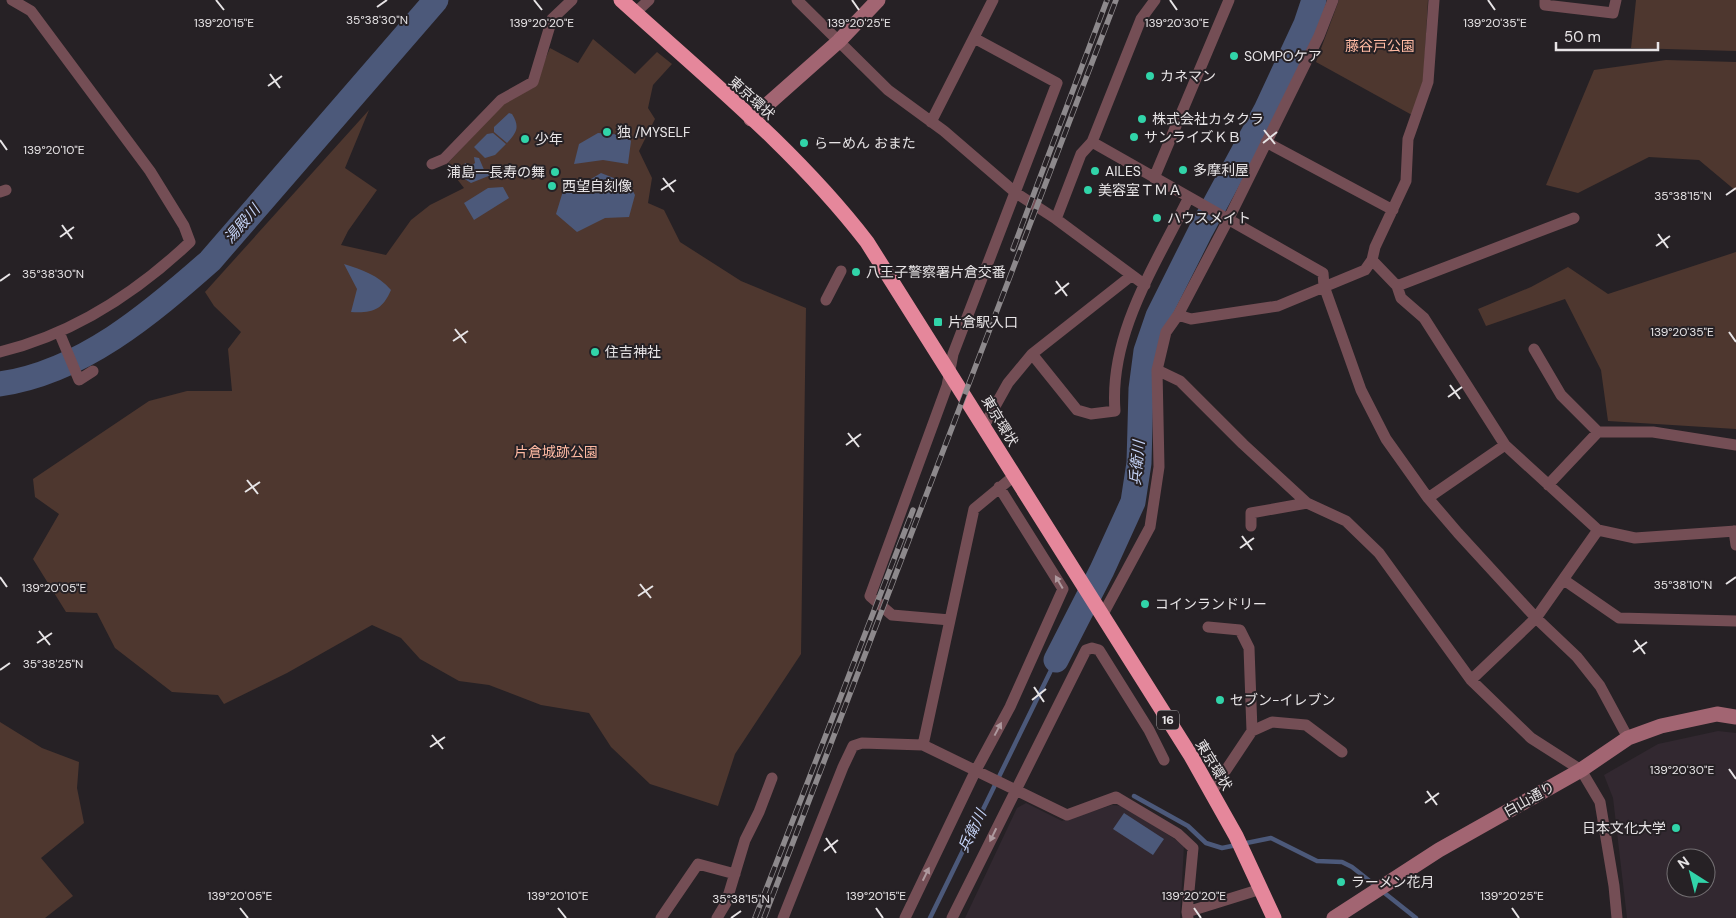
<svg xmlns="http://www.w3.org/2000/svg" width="1736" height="918" viewBox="0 0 1736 918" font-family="'DM Sans','Noto Sans JP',sans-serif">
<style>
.built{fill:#322830;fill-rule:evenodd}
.green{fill:#4e372f}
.water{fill:#4c597a}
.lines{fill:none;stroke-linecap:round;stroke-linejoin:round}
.stream{stroke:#4c597a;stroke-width:4.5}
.river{stroke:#4c597a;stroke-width:25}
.street{stroke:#744e55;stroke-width:11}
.secondary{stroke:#a26572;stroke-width:15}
.highway{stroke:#e5879b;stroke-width:15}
.rail-casing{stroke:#8d898c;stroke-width:5.5}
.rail{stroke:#262125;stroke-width:4;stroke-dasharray:11;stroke-linecap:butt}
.oneway{fill:#ae999e}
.ticks{fill:none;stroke:#e7e4e6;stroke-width:2}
.poi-dot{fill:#31d4a9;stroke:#262125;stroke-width:2}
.labels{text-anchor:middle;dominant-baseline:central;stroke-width:4;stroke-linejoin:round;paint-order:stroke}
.shield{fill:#262125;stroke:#adaaac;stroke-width:1}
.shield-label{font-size:12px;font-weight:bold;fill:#e7e4e6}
.park-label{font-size:14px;fill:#feb9a2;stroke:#262125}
.poi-label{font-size:14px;fill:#e7e4e6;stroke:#262125;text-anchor:start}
.street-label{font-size:14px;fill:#e7e4e6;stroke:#262125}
.water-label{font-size:15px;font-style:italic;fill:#c5d3f7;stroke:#262125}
.ticks-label{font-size:12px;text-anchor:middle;fill:#e7e4e6;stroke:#262125;stroke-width:4;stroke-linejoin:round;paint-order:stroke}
</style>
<rect width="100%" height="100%" fill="#262125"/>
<!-- built -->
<path class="built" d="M1718,731L1736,733V918H1627L1613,798L1604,775L1658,744ZM1676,858H1706V888H1676Z
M1026,803L1062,821L1112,805L1123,806L1184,845L1180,918H965L1017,808Z"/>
<!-- green -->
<path class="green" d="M1339,0H1428L1423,88L1412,115L1316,62Z
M1636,0H1736V51L1631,48Z
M593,39L635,74L657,52L672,64L653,85L648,108L655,119L639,151L652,178L648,203L664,210L680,242L741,281L806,308L801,654L735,754L718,806L650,784L611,747L589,713L541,705L489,685L459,681L420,659L401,638L372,625L287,673L224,704L218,695L172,692L115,648L97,613L66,612L33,559L59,514L35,497L33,479L149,401L187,391H232L228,349L241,332L214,306L205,292L369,110L345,168L377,190L348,231L341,245L386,255L411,220L430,205L464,188L446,165L505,102L533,88L550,48L578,63Z
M1666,60L1736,62V191L1699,160L1649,157L1578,193L1546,185L1594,70Z
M1736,252V429L1608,421L1601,370L1565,299L1486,326L1478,309L1531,287L1568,267L1608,294Z
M0,722L42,748L79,762L77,788L84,823L41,858L73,896L45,918H0Z"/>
<!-- water -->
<path class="water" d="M509,113L512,114C520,127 517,132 507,143L494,132V127Z
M493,133L506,144L495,155L485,158L474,147L487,134Z
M598,133L626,135L631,141L628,164L603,160L574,164L579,144Z
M474,157L479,158L485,172L496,173L471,183L460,176L465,163L471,166L475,163Z
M601,173L629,184L635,195L629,217L605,218L577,232L556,214L567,178L586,182Z
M503,187L509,198L474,220L464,203L488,188Z
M344,264C363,270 378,275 391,290C382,311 372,313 351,312L357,289Z
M1124,813L1164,839L1153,855L1113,829Z"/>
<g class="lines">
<!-- stream -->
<path class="stream" d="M1134,796L1188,826L1206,843L1222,848L1271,838L1317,861L1342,862L1352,867L1376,886
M1382,891L1416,918
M930,918L1056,660"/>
<!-- river -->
<path class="river" d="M0,384C82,372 150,314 210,261L436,0
M1056,660L1102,570L1133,502L1139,463L1141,389L1146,351L1158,316L1201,230L1266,110L1306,24L1314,0"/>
<!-- street -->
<path class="street" d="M797,0L888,90L944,131L1016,193L1056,219L1145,285
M1545,0V5L1613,13L1616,0
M635,13L649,0
M931,122L993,0
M1092,142L1141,19L1155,0
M1266,142L1393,210
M432,164L444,159L501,100L533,82L552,19L572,0
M1154,178L1229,0
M0,192L6,190
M1056,219L1081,154L1092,142L1323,273L1324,286L1361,390L1386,439L1428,498L1458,533L1536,618L1577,657L1600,686L1628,738
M1372,260L1375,247L1406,181L1408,139L1428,82L1434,0
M1397,286L1574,218
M826,300L841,271
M1178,315L1191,319L1278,306L1365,270L1372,260L1397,286L1401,298L1424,318L1505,445L1598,530L1635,538L1736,531
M59,332L79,380L93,371
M1534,349L1561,395L1598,432
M0,352C73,334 136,293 190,242L184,226L150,171L31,11L12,0
M1032,354L1077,410L1091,414L1115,411C1109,334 1155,266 1188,199
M1157,370L1180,381L1243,444L1307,503L1346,521L1379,553L1471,680L1531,738L1581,770L1600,802L1614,886L1617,918
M984,426L1008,383L1032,354L1131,276
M1548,485L1598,432H1653L1736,445
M1428,498L1505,445
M1251,526V513L1307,503
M1734,531L1736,545
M1564,580L1619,618L1736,621
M1102,616L1150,527L1159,467L1157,370L1166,332L1178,315L1228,220L1319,36L1333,0
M950,620L892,615L870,596L947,386L953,354L1057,83L974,38
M1208,627L1240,630L1249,648L1252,731L1212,791
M1471,680L1536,618L1598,530
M1252,731L1272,722L1306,725L1342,752
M923,745L974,509L1014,476
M661,918L698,864L735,874
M717,918L726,903L745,840L759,812L772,778
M783,918L843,767L853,746L862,743L923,745L1067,815L1116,797L1178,834L1193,848L1187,912
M905,918L975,772L1010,707L1063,589L999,487
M952,918L1086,650L1092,648L1099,650L1149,730L1164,760
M1188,918L1187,912L1261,889"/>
<!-- secondary -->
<path class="secondary" d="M751,119L839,41L878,0
M1334,918L1439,850L1581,770L1628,738L1661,726L1717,714L1736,717"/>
<!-- highway -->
<path class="highway" d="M621,0C706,77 797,151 867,242L1191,756L1236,836L1274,918"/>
<defs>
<path id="rail" d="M1013,249L1107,0
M755,918L913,510
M764,918L1116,0"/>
</defs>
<!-- rail casing -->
<use href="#rail" class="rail-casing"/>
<!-- rail -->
<use href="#rail" class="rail"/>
</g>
<!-- one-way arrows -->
<defs><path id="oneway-solid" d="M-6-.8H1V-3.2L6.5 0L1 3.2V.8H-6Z" transform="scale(1.25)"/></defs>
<g class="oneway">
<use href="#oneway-solid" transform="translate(1059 582) rotate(-120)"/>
<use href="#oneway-solid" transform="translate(998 729) rotate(-62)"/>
<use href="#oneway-solid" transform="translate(993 835) rotate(116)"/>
<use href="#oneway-solid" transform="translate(926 874) rotate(-64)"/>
</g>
<!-- ticks -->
<path class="ticks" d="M216,0L224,10M534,0L542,10M852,0L859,10M1170,0L1177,10M1488,0L1495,10M377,7L387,0M270,74L280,88M268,86L282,76M1264,130L1275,144M0,140L7,150M1263,143L1277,132M663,178L674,192M661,190L676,180M1726,195L1736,188M62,225L72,239M1658,234L1668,248M60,237L74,227M1656,246L1670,236M0,281L10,274M1056,281L1067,296M1055,294L1069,283M455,329L466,343M1729,332L1736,342M453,341L468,331M1450,385L1460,399M1448,397L1462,387M848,433L859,447M846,445L861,434M247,480L258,494M245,492L260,482M1242,536L1252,550M1240,548L1254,538M0,577L7,587M640,584L651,598M1726,584L1736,577M638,596L653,586M39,631L50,645M1635,640L1645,654M37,643L52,633M1633,652L1647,642M0,670L10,663M1034,687L1044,702M1032,700L1046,689M432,735L443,749M430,747L445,737M1729,769L1736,779M1427,791L1437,805M1425,803L1439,793M826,838L836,853M824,851L838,840M240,908L248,918M558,908L566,918M876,908L883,918M1194,908L1201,918M1512,908L1519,918M731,918L741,911"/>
<!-- markers -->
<g class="poi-dot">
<circle cx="1234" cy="56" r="5"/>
<circle cx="1150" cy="76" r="5"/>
<circle cx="1142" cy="119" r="5"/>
<circle cx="607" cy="132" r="5"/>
<circle cx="1134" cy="137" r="5"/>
<circle cx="525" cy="139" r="5"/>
<circle cx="804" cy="143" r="5"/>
<circle cx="1183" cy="170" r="5"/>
<circle cx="1095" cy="171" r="5"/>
<circle cx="555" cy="172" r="5"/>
<circle cx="552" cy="186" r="5"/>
<circle cx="1088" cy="190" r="5"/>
<circle cx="1157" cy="218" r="5"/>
<circle cx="856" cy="272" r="5"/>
<rect x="933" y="317" width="10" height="10" rx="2.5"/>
<circle cx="595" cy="352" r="5"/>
<circle cx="1145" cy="604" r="5"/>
<circle cx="1220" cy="700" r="5"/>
<circle cx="1676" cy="828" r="5"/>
<circle cx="1341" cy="882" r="5"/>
</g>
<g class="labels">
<!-- shield labels -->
<rect class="shield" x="1157" y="710.5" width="22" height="19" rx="4"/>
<g class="shield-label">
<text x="1168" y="720">16</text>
</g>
<!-- park labels -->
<g class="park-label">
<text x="1380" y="46">藤谷戸公園</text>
<text x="556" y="452">片倉城跡公園</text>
</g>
<!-- poi labels -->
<g class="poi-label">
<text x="1244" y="56">SOMPOケア</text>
<text x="1160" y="76">カネマン</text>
<text x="1152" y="119">株式会社カタクラ</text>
<text x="617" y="132">独 /MYSELF</text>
<text x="1144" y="137">サンライズＫＢ</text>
<text x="535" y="139">少年</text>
<text x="814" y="143">らーめん おまた</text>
<text x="1193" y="170">多摩利屋</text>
<text x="1105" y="171">AILES</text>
<text x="545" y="172" text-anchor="end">浦島一長寿の舞</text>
<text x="562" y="186">西望自刻像</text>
<text x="1098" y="190">美容室ＴＭＡ</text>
<text x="1167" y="218">ハウスメイト</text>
<text x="866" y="272">八王子警察署片倉交番</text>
<text x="948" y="322">片倉駅入口</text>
<text x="605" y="352">住吉神社</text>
<text x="1155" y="604">コインランドリー</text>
<text x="1230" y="700">セブン-イレブン</text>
<text x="1666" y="828" text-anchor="end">日本文化大学</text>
<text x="1351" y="882">ラーメン花月</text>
</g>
<!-- street labels -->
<g class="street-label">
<text transform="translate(752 98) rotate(42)">東京環状</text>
<text transform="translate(1000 421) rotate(59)">東京環状</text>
<text transform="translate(1214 765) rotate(59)">東京環状</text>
<text transform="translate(1529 799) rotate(-29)">白山通り</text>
</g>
<!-- water labels -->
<g class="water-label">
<text transform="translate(242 224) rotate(-49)">湯殿川</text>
<text transform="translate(1137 463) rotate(-85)">兵衛川</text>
<text transform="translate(972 831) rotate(-64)">兵衛川</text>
</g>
</g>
<g class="ticks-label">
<text x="377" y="24">35°38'30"N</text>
<text x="224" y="27">139°20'15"E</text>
<text x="542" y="27">139°20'20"E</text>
<text x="859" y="27">139°20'25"E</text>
<text x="1177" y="27">139°20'30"E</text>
<text x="1495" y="27">139°20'35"E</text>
<text x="54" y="154">139°20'10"E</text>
<text x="1683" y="200">35°38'15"N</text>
<text x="53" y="278">35°38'30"N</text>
<text x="1682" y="336">139°20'35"E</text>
<text x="1683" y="589">35°38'10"N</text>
<text x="54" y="592">139°20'05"E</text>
<text x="53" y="668">35°38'25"N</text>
<text x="1682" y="774">139°20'30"E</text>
<text x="240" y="900">139°20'05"E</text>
<text x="558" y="900">139°20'10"E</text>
<text x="876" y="900">139°20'15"E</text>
<text x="1194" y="900">139°20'20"E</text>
<text x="1512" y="900">139°20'25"E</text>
<text x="741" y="903">35°38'15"N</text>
</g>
<!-- north arrow -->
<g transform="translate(1691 873) rotate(324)"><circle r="24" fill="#262125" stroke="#736f72"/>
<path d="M0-4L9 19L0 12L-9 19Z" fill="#31d4a9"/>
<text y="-8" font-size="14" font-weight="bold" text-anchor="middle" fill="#e7e4e6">N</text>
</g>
<!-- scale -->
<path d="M1556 42v8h102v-8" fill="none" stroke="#e7e4e6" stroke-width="2.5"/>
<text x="1564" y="42" font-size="15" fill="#e7e4e6" stroke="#262125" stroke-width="4" paint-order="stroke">50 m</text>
</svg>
